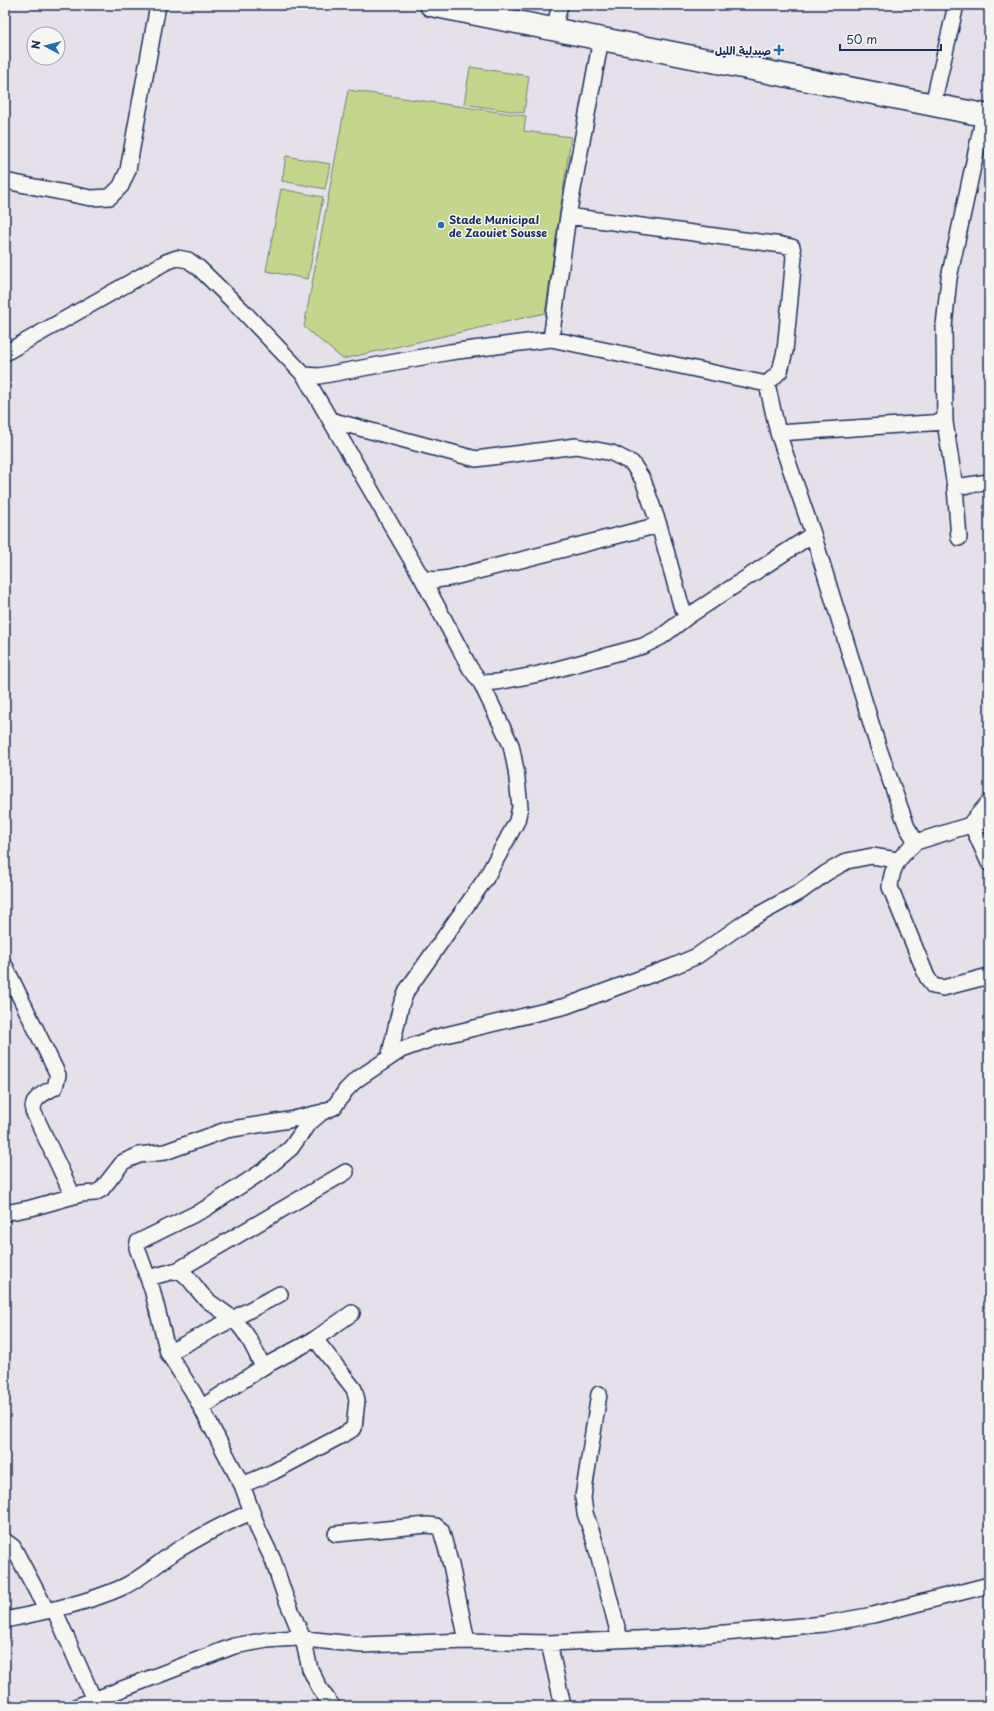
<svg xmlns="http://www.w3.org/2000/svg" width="994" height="1711" viewBox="0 0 994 1711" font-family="'Playpen Sans','Playpen Sans Arabic',sans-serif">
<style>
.green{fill:#c3d68b;stroke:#6f8274}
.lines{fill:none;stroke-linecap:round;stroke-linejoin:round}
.street-casing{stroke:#1b2f5e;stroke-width:18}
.secondary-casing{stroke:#1b2f5e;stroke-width:25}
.street{stroke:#f6f6f2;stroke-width:15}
.secondary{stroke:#f6f6f2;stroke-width:22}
.poi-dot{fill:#1f6fb2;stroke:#f6f6f2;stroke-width:1.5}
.labels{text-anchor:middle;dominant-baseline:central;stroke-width:3;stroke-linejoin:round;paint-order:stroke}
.poi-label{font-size:11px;font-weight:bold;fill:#1b2f5e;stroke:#f6f6f2;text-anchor:end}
</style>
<rect width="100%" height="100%" fill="#e6e0eb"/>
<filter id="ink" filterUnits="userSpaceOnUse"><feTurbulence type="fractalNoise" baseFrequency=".025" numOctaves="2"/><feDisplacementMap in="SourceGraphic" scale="8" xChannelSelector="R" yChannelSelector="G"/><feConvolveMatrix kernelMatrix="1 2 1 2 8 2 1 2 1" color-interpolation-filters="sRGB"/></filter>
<g filter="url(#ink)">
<!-- green -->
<path class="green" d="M470,67L529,76L524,113L464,104Z
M348,90L526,116L524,131L571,137L545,313L343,359L304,327Z
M286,156L330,164L325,189L282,181Z
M281,189L323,197L308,279L266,271Z"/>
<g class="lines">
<defs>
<path id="street" d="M554,29L560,5
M933,104L956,5
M5,181L91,198L110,197L121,186L128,170L158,5
M568,216L782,245L792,247L794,257L785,351L780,371L767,384
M5,353L166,262L177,258L188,260L199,268L242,310L304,375L319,376L450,352L551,339
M304,375L422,578L435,580L450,578L659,525
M330,420L476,459L576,446L612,453L632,463L643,480L659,525L681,605L687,617
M778,433L945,422
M955,487L989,482
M813,534L878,746L907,827L916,842L989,819
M959,538L955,487L945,422L944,326L949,278L984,115
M422,578L470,668L481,683L497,682L539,674L643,646L661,637L687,617L813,534L778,433L767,384L551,339L568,216L601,39
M989,802L971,823L989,863
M916,842C900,857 892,864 890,887L927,977L933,986L943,988L989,976
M5,966L58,1075L55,1087C45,1093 32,1097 33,1111L73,1196
M389,1058L401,1005L407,990L486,878L517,821L520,807L516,770L511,745L481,683
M320,1114L307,1125L291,1148L266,1169L205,1209L138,1242L137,1248L152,1289L168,1353L193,1392L242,1485L259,1531L273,1560L285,1596L303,1639L310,1669L320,1689L332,1706
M5,1213L31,1208L81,1194L95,1193L102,1189L123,1162L139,1155L165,1152L226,1130L289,1120L323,1112L334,1107L346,1090L356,1080L401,1050L437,1037L566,1006L674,966L697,956L747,921L800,892L826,873L847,861L872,856L897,860
M178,1270L346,1172
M148,1278L178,1270C190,1276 195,1288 204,1297C213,1306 224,1311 234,1320C248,1333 255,1351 263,1367
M168,1353L280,1294
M599,1394L583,1497L585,1513L594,1539L620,1639
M201,1408L263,1367L315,1339L352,1313
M242,1485L273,1472L348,1432L354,1428L357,1400L354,1389L315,1339
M336,1534L427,1525L436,1526L441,1530L451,1565L467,1641
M5,1541L13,1547L47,1611
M54,1609L94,1700L99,1706
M5,1620C43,1612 88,1603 123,1587C142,1578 158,1563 176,1551C201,1536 226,1522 252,1512
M549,1643L563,1706
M78,1706L234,1646L267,1640L296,1638L362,1645L467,1641L549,1643L680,1637L824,1624L873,1615L989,1585"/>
<path id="secondary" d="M431,5L989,116"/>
</defs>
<!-- street casing -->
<use href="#street" class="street-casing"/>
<!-- secondary casing -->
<use href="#secondary" class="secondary-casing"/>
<!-- street -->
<use href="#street" class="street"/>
<!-- secondary -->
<use href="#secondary" class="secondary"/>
</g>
</g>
<!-- markers -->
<g class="poi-dot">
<path d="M777 44h4v4h4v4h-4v4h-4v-4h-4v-4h4z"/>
<circle cx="441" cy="225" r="4"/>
</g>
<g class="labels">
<!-- poi labels -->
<g class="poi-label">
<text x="771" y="50">صيدلية الليل</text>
<text x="449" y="219" text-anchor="start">Stade Municipal<tspan x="449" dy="13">de Zaouiet Sousse</tspan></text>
</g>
</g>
<!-- margin -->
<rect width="994" height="1711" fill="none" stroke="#f6f6f2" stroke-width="20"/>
<rect x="10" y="10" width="974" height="1691" fill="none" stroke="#1b2f5e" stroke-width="1.5" filter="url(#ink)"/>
<!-- north arrow -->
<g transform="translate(46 46) rotate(277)"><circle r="19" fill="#f6f6f2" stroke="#9ea6b7"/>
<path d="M0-3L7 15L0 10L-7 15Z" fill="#1f6fb2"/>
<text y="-6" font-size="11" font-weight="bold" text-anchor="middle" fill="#1b2f5e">N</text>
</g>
<!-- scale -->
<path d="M840 44v6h101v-6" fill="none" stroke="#1b2f5e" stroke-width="2"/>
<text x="846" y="44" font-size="12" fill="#1b2f5e" stroke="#f6f6f2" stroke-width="3" paint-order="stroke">50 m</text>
</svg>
